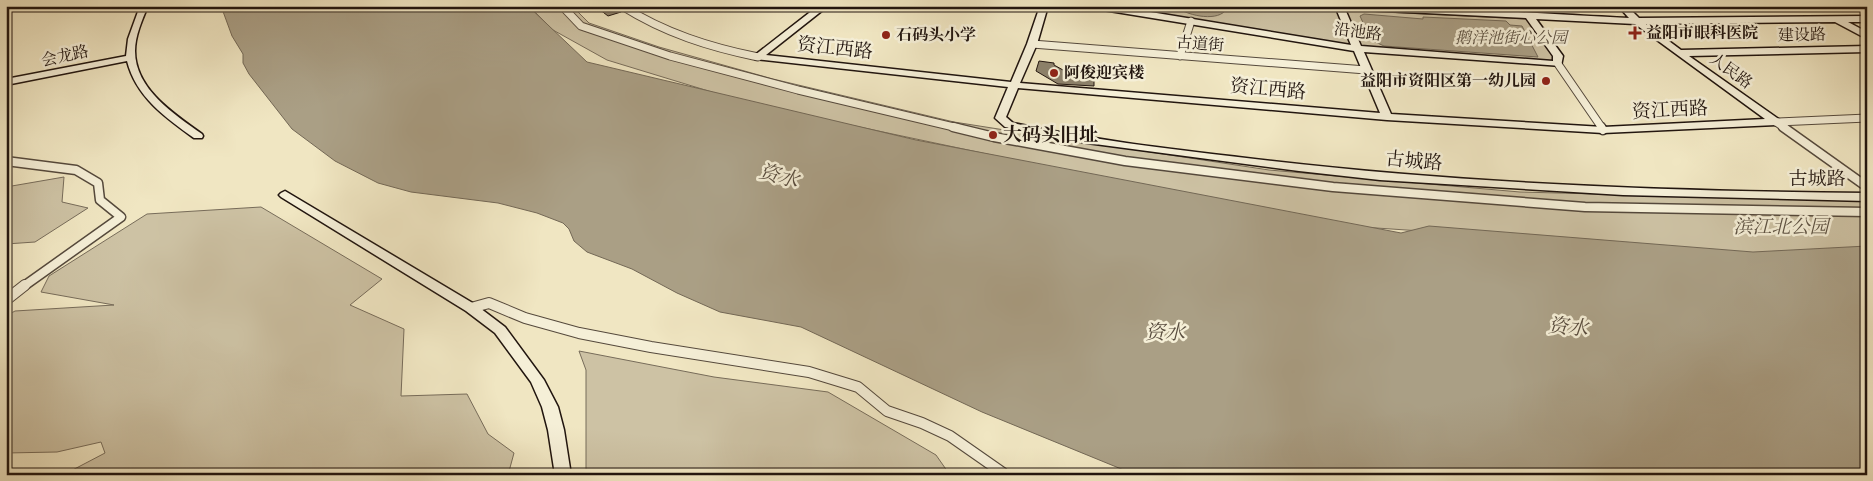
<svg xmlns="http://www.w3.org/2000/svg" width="1873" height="481" viewBox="0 0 1873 481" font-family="'IM FELL Double Pica','Noto Serif SC',serif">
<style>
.green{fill:#cdc2a4;stroke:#776c5a}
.water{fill:#aa9f85;stroke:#736856}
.building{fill:#8d826c;stroke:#21150f}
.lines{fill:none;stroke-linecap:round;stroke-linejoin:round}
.street-far2-casing{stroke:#55493c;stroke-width:9}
.street-far1-casing{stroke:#55493c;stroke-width:11}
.street-casing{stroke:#55493c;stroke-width:12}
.secondary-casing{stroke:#21150f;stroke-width:3}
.street-far2{stroke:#f5efd7;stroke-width:7}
.street-far1{stroke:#f5efd7;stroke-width:8}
.street{stroke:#f5efd7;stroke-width:10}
.secondary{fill:#f5efd7;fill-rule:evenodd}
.poi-dot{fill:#8f2418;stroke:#f5efd7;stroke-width:2}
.labels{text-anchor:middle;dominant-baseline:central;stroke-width:5;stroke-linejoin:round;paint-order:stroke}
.far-street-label{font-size:16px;fill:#21150f;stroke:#f5efd7}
.far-poi-label{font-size:16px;font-weight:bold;fill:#21150f;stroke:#f5efd7;text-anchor:start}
.far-park-label{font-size:16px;font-style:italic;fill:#5d5243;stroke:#f5efd7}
.street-label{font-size:19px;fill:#21150f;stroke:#f5efd7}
.poi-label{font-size:19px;font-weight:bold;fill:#21150f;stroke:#f5efd7;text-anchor:start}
.park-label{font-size:19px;font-style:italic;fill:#5d5243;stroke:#f5efd7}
.water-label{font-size:20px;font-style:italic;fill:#584c3e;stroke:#f5efd7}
</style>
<rect width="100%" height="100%" fill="#f0e6c2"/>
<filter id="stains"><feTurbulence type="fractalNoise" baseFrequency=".004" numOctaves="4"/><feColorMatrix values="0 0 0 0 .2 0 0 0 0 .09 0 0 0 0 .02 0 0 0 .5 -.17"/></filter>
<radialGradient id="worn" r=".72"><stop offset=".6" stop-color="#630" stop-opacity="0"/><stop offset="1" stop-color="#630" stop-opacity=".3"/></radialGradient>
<!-- green -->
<path class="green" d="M529,6H572L589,23L659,47L773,79L954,122L1011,131L1269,170L1520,192L1824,200L1867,199V252L1778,255L1317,224L751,104L607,60L553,30Z
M1107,6H1313L1341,10L1527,19L1556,61L1361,47Z
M64,177L62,202L88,208L35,242L6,244V187Z
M261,207L382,279L350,305L404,329L401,396L467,394L488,434L514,453L508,475H63L105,453L101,442L57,452L6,453V316L15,311L114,305L41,292L49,276L147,214Z
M579,351L714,377L828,392L936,455L950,475H586V370Z"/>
<!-- water -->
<path class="water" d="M221,6H528L587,62L916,140L1401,233L1429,226L1753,252L1867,246V475H1136L982,412L801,327L720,312L677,293L632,269L587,252L574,241L569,229L563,223L537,213L498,203L411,192L378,183L335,161L292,129L249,74L243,63V54L232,36Z
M1175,6H1221L1225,11C1215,22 1185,15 1175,6Z
M1364,14L1423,19V17L1506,21L1510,25L1522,26L1538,57L1384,46L1371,40L1360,16Z"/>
<!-- building -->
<path class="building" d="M608,6H617L621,12L608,16L599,9Z
M1039,61L1054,63V65L1072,75L1094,77V86L1058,84L1036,71Z"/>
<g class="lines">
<defs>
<path id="street-far2" d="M562,6L581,26L670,56L798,90L958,128
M622,6C665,33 709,47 758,57
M1479,6L1482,11
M1032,44L1366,70
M1180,56L1191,21
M1558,64L1602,128
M1776,122L1785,128
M1776,122L1867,118"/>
<path id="street-far1" d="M953,127L994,137L1125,161L1333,187L1585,207L1867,212
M1601,127L1603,130
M1783,127L1863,184
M6,161L76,170L98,183L100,200L121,217L24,286"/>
<path id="street" d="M6,300L25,285
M471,308L489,303L525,318L579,333L651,347L809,372L858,387L887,411L922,423L950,436L1003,473L1002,475"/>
<path id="secondary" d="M140,6H148C142,20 135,36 135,51C135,89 174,114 202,134L203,136L202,138H194C166,118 136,97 127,61L6,85V79L126,56L128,39Z
M818,6H828L766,55L1011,82L1027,44L1040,6H1048L1037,44L1020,83L1380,113L1354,51L1097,9L1093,6H1114L1351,45L1335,6C1434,6 1531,13 1629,18L1618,6H1627L1639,18L1867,16V22H1848L1867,32V39L1835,22L1646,24L1681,50L1867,46V52L1689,56L1780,120L1781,122L1780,124L1776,125L1603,133L1387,120L1018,88L1006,117L1013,123C1087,139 1163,148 1238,157C1447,183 1657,191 1867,193V201L1623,195L1380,180L1299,171L1087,143L1005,127L995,118L1008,87L755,59V55ZM1345,9L1526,18L1553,56V61L1361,46ZM1536,19L1635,24L1765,119L1603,127L1391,114L1364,52L1561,66L1563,56Z
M285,191L476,305L505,327L544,380L558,407L564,430L571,475H555L548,430L542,407L531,382L495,333L466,311L281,197L279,195L281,193Z"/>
</defs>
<!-- street-far2 casing -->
<use href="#street-far2" class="street-far2-casing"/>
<!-- street-far1 casing -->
<use href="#street-far1" class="street-far1-casing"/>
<!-- street casing -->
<use href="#street" class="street-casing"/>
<!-- secondary casing -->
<use href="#secondary" class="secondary-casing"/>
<!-- street-far2 -->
<use href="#street-far2" class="street-far2"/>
<!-- street-far1 -->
<use href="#street-far1" class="street-far1"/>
<!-- street -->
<use href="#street" class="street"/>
<!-- secondary -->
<use href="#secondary" class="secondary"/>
</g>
<!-- markers -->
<g class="poi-dot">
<path d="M1632.5 25.5h5v5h5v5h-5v5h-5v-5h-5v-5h5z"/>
<circle cx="886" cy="35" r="5"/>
<circle cx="1054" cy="73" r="5"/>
<circle cx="1546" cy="81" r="5"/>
<circle cx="993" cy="135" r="5"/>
</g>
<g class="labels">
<!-- far-street labels -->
<g class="far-street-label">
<text transform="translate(1358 32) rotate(7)">沿池路</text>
<text transform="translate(1802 35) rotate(-1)">建设路</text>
<text transform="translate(1200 44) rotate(4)">古道街</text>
<text transform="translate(65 56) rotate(-12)">会龙路</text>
<text transform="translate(1731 71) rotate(36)">人民路</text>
</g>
<!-- far-poi labels -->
<g class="far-poi-label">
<text x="1646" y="33">益阳市眼科医院</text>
<text x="896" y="35">石码头小学</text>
<text x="1064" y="73">阿俊迎宾楼</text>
<text x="1536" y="81" text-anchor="end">益阳市资阳区第一幼儿园</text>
</g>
<!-- far-park labels -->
<g class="far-park-label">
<text x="1511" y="38">鹅洋池街心公园</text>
</g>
<!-- street labels -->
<g class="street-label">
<text transform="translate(835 48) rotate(6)">资江西路</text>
<text transform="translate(1268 89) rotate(5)">资江西路</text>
<text transform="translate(1670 110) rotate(-3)">资江西路</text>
<text transform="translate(1414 161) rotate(5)">古城路</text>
<text x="1817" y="179">古城路</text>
</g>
<!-- poi labels -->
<g class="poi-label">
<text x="1003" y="135">大码头旧址</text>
</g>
<!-- park labels -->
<g class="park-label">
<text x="1781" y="227">滨江北公园</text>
</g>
<!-- water labels -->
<g class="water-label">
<text transform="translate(779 176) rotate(15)">资水</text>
<text transform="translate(1568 327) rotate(5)">资水</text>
<text x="1165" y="332">资水</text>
</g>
</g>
<!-- margin -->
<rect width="1873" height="481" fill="none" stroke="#f0e6c2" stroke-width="25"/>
<rect x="8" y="8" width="1858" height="466" fill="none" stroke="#21150f" stroke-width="2.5"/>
<rect x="12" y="12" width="1848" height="456" fill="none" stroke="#21150f"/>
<rect width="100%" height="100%" filter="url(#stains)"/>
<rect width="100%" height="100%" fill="url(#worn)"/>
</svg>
